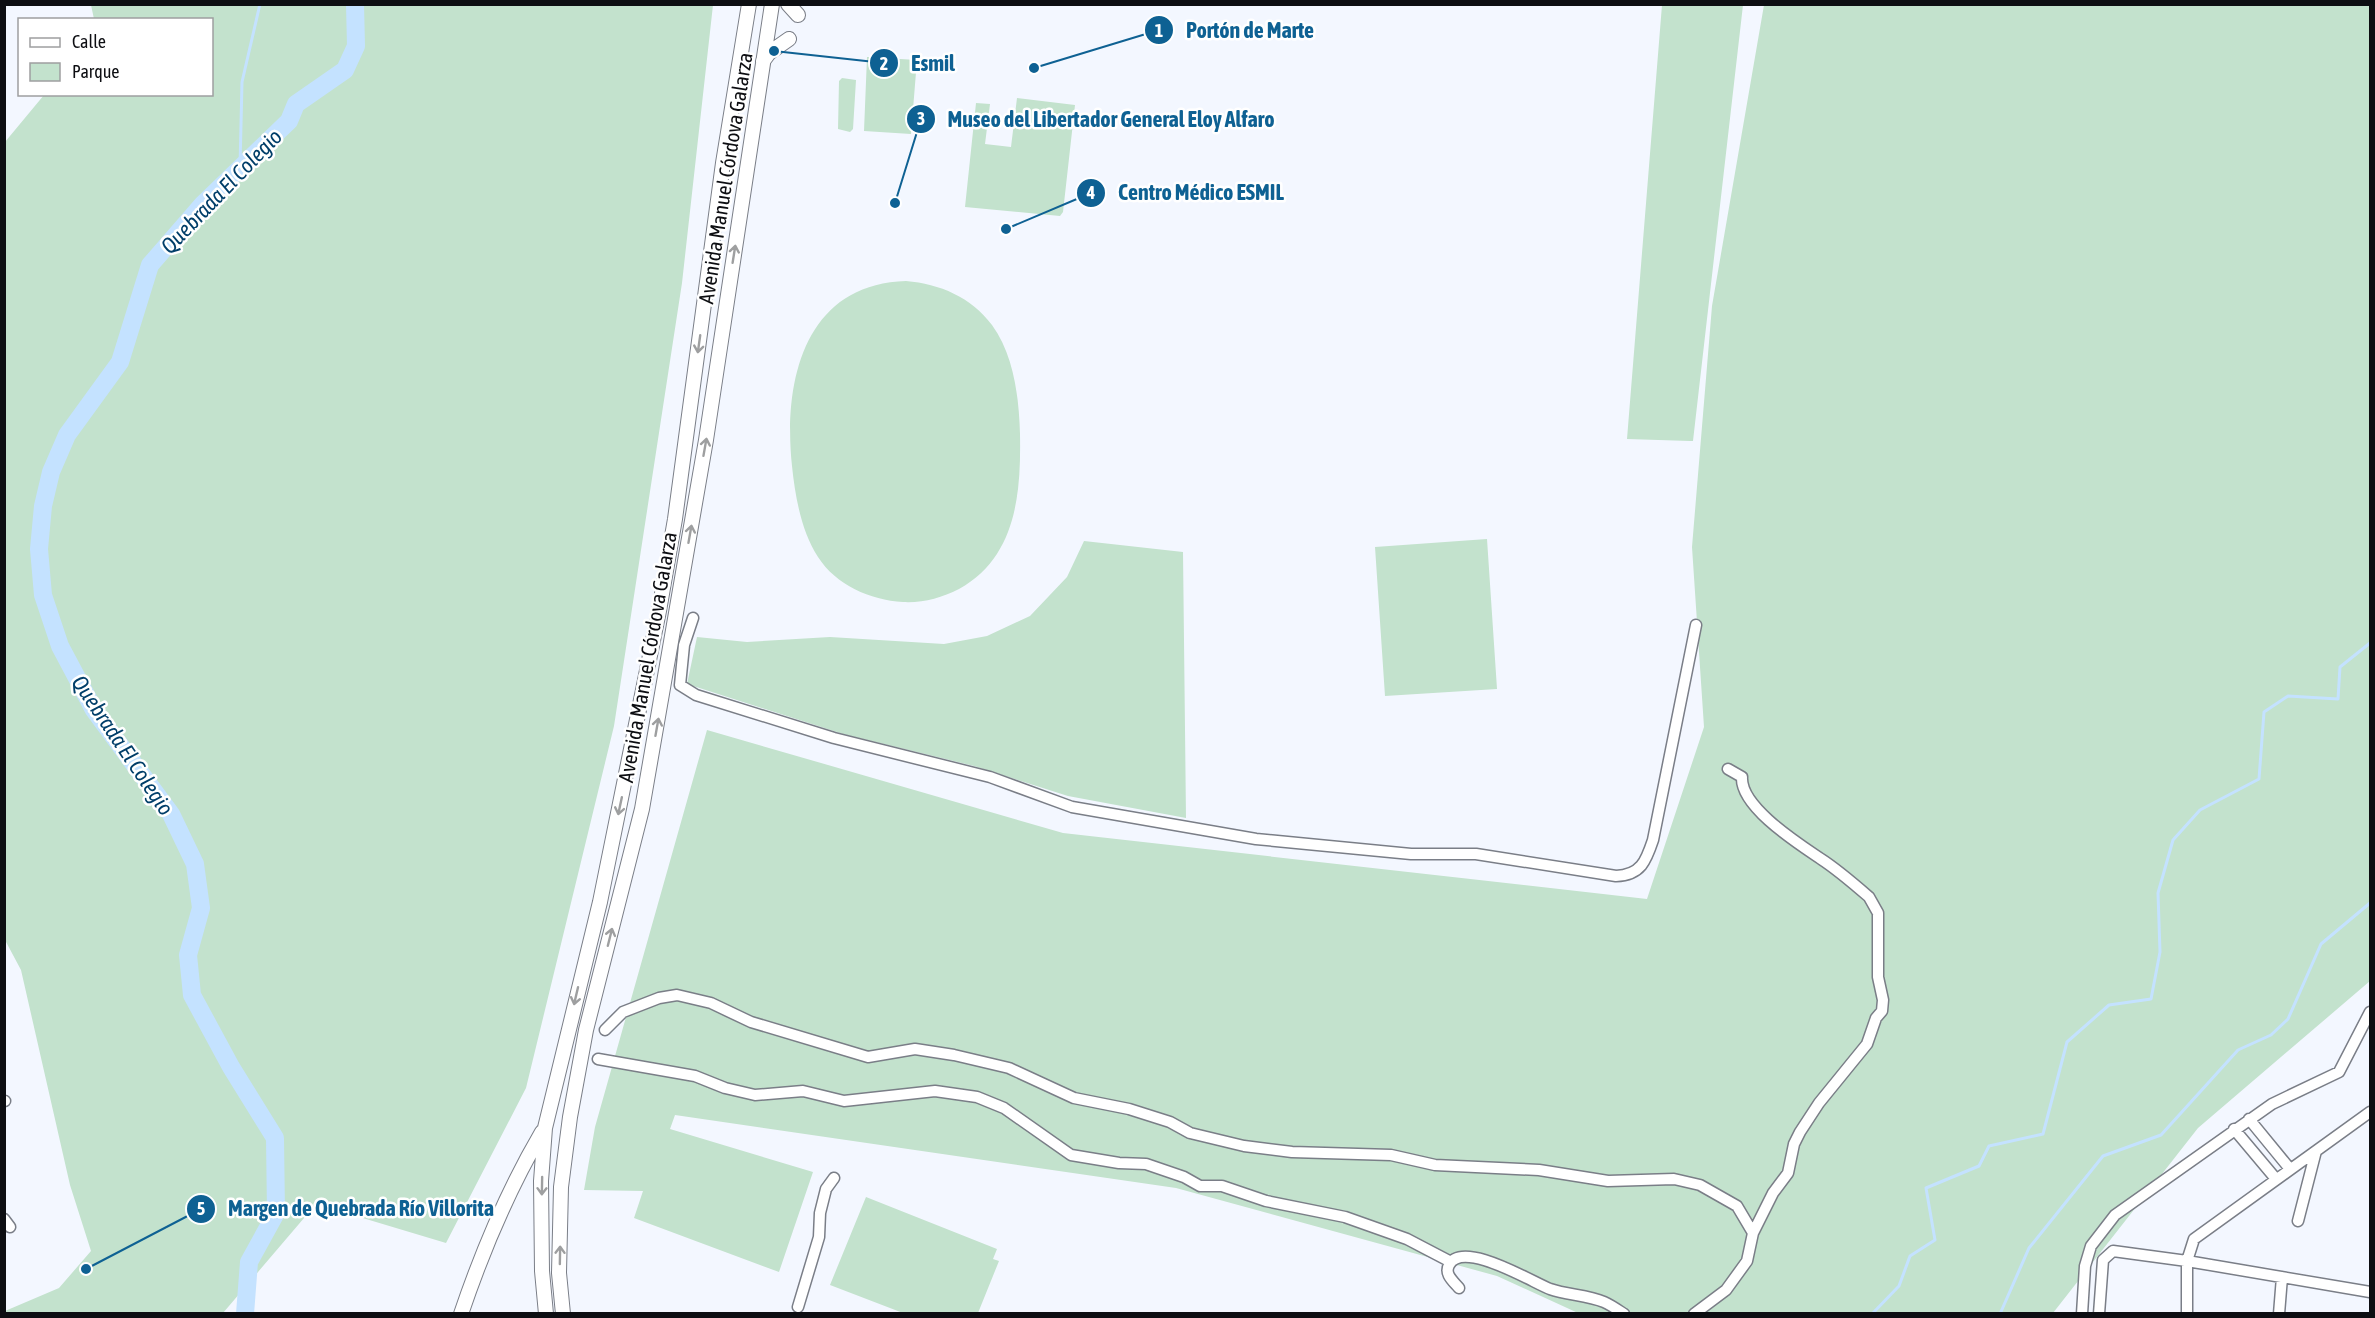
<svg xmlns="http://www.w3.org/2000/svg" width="2375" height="1318" viewBox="0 0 2375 1318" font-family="'Asap Condensed',sans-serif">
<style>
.green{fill:#c3e2cd}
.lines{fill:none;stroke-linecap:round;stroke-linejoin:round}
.stream{stroke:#c4e2ff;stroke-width:3}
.river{stroke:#c4e2ff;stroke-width:18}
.minor-casing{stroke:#7a7e87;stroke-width:13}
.major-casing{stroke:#7a7e87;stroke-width:16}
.minor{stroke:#fff;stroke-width:10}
.major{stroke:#fff;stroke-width:14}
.oneway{stroke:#9e9fa0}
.labels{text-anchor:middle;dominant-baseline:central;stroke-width:5;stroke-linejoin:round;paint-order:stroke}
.street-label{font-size:21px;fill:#0d0e12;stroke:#fff}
.water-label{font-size:22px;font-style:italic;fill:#003e69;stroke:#fff}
.leader{fill:none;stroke:#0e6193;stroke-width:2}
.callout-dot{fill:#0e6193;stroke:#fff;stroke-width:2}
.mark-label{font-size:18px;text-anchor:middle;font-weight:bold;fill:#fff}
.callout-label{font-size:22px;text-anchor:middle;font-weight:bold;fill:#0e6193;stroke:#fff;stroke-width:5;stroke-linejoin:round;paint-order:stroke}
</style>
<rect width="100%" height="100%" fill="#f3f7ff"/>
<!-- green -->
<path class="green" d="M91,5H713L682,283L614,726L526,1088L446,1243L316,1204L223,1313H5V1311L59,1288L91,1251L70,1185L21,970L5,940V142L44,95L212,94V20L94,19Z
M1662,5H1743L1693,441H1690L1627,439Z
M1764,5H2370V981L2198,1128L2053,1313H1578L1497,1276L1176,1188L675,1115L670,1129L813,1172L779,1272L634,1218L643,1191L584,1190L595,1127L707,730L1063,833L1647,899L1704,727L1692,547L1712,306Z
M867,57L917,60L911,134L864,131Z
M842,78L856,80L853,129L850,132L838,129L839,81Z
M1017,98L1075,105L1063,212L1060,216L965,207L976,103L990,104L985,144L1011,147Z
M906,281C940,284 971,297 992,325C1014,355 1019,398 1020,434C1021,492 1017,557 959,589C941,598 923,603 903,602C870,600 836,585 818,557C801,531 795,495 792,466C783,382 804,284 906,281Z
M1487,539L1497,689L1385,696L1375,547Z
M1084,541L1183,552L1186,818L1068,796L974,766L843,734L687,684L697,637L747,642L830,637L944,644L987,636L1030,616L1067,577Z
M866,1197L997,1249L993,1259L999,1261L978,1313H903L830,1285Z"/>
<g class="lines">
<!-- stream -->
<path class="stream" d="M240,167L242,82L260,4
M1872,1314L1899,1286L1910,1256L1935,1240L1926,1188L1979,1166L1989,1146L2043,1134L2067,1042L2109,1005L2151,999L2160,952L2158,893L2173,840L2200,810L2259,779L2264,712L2288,696L2338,699L2340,667L2370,643
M2000,1314L2029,1248L2103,1156L2161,1135L2238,1050L2271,1035L2288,1019L2321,944L2370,903"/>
<!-- river -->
<path class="river" d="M245,1314L249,1262L276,1213L275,1138L231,1067L192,995L188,955L201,908L195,864L171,814L94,710L60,646L43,595L39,549L43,506L51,472L67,435L120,362L150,265L203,204L289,121L296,104L345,70L356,46L355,4"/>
<defs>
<path id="minor" d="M693,618L684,645L680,685L696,695L834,738L990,777L1072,807L1256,839L1411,854H1476L1616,876C1641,875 1646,861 1653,840L1696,625
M605,1030L623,1012L659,998L677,995L711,1003L751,1022L868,1057L915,1049L954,1055L1009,1068L1074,1098L1129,1109L1170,1122L1190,1133L1244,1146L1292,1152L1391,1155L1435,1165L1539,1170L1608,1181L1674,1179L1700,1185L1737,1206L1753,1233
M598,1059L695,1076L725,1088L755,1095L803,1091L844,1101L935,1091L977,1097L1004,1108L1071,1155L1119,1163L1146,1164L1184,1177L1200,1186H1222L1266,1201L1345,1217L1407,1239L1451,1262
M4,1101H5
M2249,1119L2290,1169
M2234,1129L2276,1179
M4,1219L10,1227
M2298,1221L2316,1151
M1459,1288C1453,1281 1444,1274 1449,1265C1462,1239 1532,1282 1550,1289C1567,1295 1588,1295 1604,1302C1611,1305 1618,1310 1624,1314
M798,1307L819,1237L820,1213L826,1189L834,1178
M1694,1314L1726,1290L1747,1261L1753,1233L1773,1193L1788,1173L1794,1144L1800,1132L1819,1103L1867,1044L1876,1018L1882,1011L1883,1000L1878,977V913L1869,897C1854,884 1838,870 1821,859C1799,844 1740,807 1742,777L1728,769
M2082,1314L2085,1266L2091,1246L2115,1215L2272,1104L2339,1072L2370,1012
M2099,1314L2103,1260L2113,1251L2187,1261L2370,1292
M2187,1314V1261L2194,1239L2370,1112
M2279,1314L2282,1277"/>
<path id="major" d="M788,4L798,15
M763,61L769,53L789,39
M461,1314C483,1249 508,1190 542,1132
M546,1314L542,1271L541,1181L545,1128L600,902L659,611L675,519L723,163L749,4
M563,1314L559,1273L561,1187L570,1117L586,1030L642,809L706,440L772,4"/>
</defs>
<!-- minor casing -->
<use href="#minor" class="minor-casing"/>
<!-- major casing -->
<use href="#major" class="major-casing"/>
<!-- minor -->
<use href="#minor" class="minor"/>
<!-- major -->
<use href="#major" class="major"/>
</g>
<!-- one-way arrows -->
<defs><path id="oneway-shaft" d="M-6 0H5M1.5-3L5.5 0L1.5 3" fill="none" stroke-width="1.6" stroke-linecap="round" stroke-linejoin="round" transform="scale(1.5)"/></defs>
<g class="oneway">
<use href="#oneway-shaft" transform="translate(734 254) rotate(-81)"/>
<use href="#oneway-shaft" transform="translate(699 344) rotate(98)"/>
<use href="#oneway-shaft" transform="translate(705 447) rotate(-80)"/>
<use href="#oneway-shaft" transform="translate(690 534) rotate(-80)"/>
<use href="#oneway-shaft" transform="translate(657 727) rotate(-80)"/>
<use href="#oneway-shaft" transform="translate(620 806) rotate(102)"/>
<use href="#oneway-shaft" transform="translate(610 937) rotate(-76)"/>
<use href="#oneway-shaft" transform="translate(576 996) rotate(103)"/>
<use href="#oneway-shaft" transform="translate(542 1186) rotate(91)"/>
<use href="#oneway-shaft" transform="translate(560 1255) rotate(-89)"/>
</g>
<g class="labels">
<!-- street labels -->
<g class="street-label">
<text transform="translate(725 178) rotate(-81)">Avenida Manuel Córdova Galarza</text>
<text transform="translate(647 657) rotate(-80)">Avenida Manuel Córdova Galarza</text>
</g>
<!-- water labels -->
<g class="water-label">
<text transform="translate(221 191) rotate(-46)">Quebrada El Colegio</text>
<text transform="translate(123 745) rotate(56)">Quebrada El Colegio</text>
</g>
</g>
<!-- callouts -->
<path class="leader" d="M1034 68L1159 30M774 51L884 63M895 203L921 119M1006 229L1091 193M86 1269L201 1209"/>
<g class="callout-dot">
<circle cx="1034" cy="68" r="6"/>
<circle cx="774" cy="51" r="6"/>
<circle cx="895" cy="203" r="6"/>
<circle cx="1006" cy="229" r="6"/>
<circle cx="86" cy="1269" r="6"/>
<circle cx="1159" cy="30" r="15"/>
<circle cx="884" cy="63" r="15"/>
<circle cx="921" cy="119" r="15"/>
<circle cx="1091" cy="193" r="15"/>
<circle cx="201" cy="1209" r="15"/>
</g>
<g class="mark-label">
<text x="1159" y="37">1</text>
<text x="884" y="70">2</text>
<text x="921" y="125">3</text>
<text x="1091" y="199">4</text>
<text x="201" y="1215">5</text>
</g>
<g class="callout-label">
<text x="1250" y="38">Portón de Marte</text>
<text x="933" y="71">Esmil</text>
<text x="1111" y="127">Museo del Libertador General Eloy Alfaro</text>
<text x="1201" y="200">Centro Médico ESMIL</text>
<text x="361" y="1216">Margen de Quebrada Río Villorita</text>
</g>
<!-- border -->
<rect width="2375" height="1318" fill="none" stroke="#0d0e12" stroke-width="12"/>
<!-- legend -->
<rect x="18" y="18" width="195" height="78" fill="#ffffff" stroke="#9e9fa0" stroke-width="1.5"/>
<rect x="30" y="38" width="30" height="9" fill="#ffffff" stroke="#9e9fa0" stroke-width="1.5"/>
<text x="72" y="48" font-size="18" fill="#0d0e12">Calle</text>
<rect x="30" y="63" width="30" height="18" fill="#c3e2cd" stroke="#9e9fa0" stroke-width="1.5"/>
<text x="72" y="78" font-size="18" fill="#0d0e12">Parque</text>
</svg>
